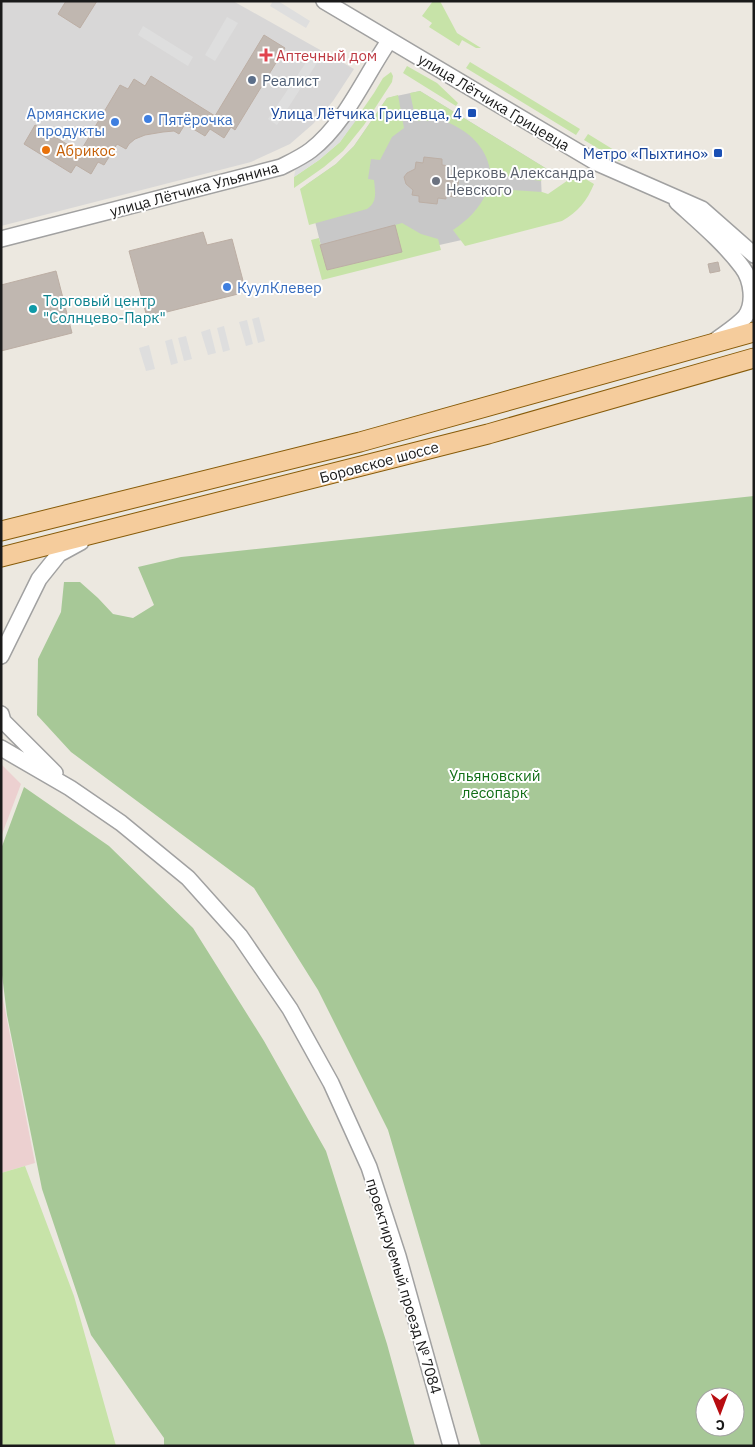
<svg xmlns="http://www.w3.org/2000/svg" width="755" height="1447" viewBox="0 0 755 1447" font-family="'IBM Plex Sans',sans-serif">
<style>
.residential{fill:#d8d7d7}
.commercial{fill:#ecd0d0}
.religious{fill:#c8c8c8}
.grass{fill:#c7e3a8}
.forest{fill:#a7c897;fill-rule:evenodd}
.parking{fill:#dedede}
.building{fill:#c0b7b0;stroke:#bcaea4}
.lines{fill:none;stroke-linecap:round;stroke-linejoin:round}
.minor-casing{stroke:#a1a1a1;stroke-width:18}
.major-casing{stroke:#875b09;stroke-width:21}
.minor{stroke:#fff;stroke-width:15}
.major{stroke:#f5cc9c;stroke-width:19}
.health-dot{fill:#e0444e;stroke:#fff;stroke-width:2}
.service-dot{fill:#5c6f8a;stroke:#fff;stroke-width:2}
.transit-dot{fill:#1a4fb4;stroke:#fff;stroke-width:2}
.shop-dot{fill:#3f7fe0;stroke:#fff;stroke-width:2}
.food-dot{fill:#e8710a;stroke:#fff;stroke-width:2}
.worship-dot{fill:#6b7280;stroke:#fff;stroke-width:2}
.culture-dot{fill:#0f9aa8;stroke:#fff;stroke-width:2}
.labels{text-anchor:middle;dominant-baseline:central;stroke-width:4;stroke-linejoin:round;paint-order:stroke}
.health-label{font-size:15px;fill:#be3a42;stroke:#fff;text-anchor:start}
.service-label{font-size:15px;fill:#4e5e75;stroke:#fff;text-anchor:start}
.street-label{font-size:15px;fill:#1a1a1a;stroke:#fff}
.shop-label{font-size:15px;fill:#366cbe;stroke:#fff;text-anchor:start}
.transit-label{font-size:15px;fill:#164399;stroke:#fff;text-anchor:end}
.food-label{font-size:15px;fill:#c56008;stroke:#fff;text-anchor:start}
.worship-label{font-size:15px;fill:#5b616d;stroke:#fff;text-anchor:start}
.culture-label{font-size:15px;fill:#0d838f;stroke:#fff;text-anchor:start}
.park-label{font-size:15px;fill:#126f17;stroke:#fff}
</style>
<rect width="100%" height="100%" fill="#ece8e0"/>
<!-- residential -->
<path class="residential" d="M1,1H233L354,69L333,101L313,124L290,144L251,162L1,226Z"/>
<!-- commercial -->
<path class="commercial" d="M1,764L21,784L1,837Z
M1,989L35,1163L1,1173Z"/>
<!-- religious -->
<path class="religious" d="M420,91L547,169L541,179L543,222L327,270L306,185L336,164L354,146L387,98Z"/>
<!-- grass -->
<path class="grass" d="M433,1H440L457,33L481,48H476L462,40L459,46L429,27L432,23L422,16Z
M470,62L580,129L576,135L466,68Z
M407,66L437,83L458,103L456,106L403,73Z
M391,72L393,76L392,82L364,125L343,151L324,167L294,188V177L319,160L340,142L374,93L383,78Z
M420,91L547,169L541,181L496,175L495,171L490,170C486,146 468,131 447,122V115L430,114L429,121H416L410,93Z
M398,95L404,128L392,137L380,160L371,159L368,179L374,180C375,191 378,202 367,209L309,225L300,189L336,164L354,146L387,98Z
M588,134L627,158L619,161L584,140Z
M577,174L594,184C587,201 578,212 562,221L465,246L453,230C469,219 479,209 487,192H494L495,189L542,192L548,194Z
M402,223L421,234L438,239L441,250L322,280L311,240L319,238L327,270L401,252L395,225Z
M25,1166L74,1296L116,1446H1V1173Z"/>
<!-- forest -->
<path class="forest" d="M754,496V1446H481L388,1130L318,990L254,888L71,752L37,715L38,659L61,612L64,582H80L98,598L113,614L133,618L154,605L138,567L181,557ZM705,1397H735V1427H705Z
M24,787L109,846L193,928L264,1041L326,1151L387,1344L415,1446H164V1438L91,1335L42,1189L7,1015L1,967V849Z"/>
<!-- parking -->
<path class="parking" d="M273,1H278L310,21L306,28L270,6Z
M227,17L238,23L215,61L205,55Z
M143,26L193,57L188,66L138,35Z
M309,58L317,63L277,125L268,119Z
M350,115L357,119L340,142L319,160L294,177L296,167Z
M259,317L265,341L258,343L252,319Z
M247,320L253,344L246,346L239,322Z
M224,326L230,350L223,352L217,328Z
M210,329L216,353L208,355L201,332Z
M186,336L192,359L184,361L178,338Z
M172,339L178,363L171,365L165,341Z
M149,345L155,369L146,371L139,348Z"/>
<!-- building -->
<path class="building" d="M66,1H97L80,28L58,14Z
M264,35L285,48L235,130L231,127L224,138L210,129L205,136L185,124L179,134L174,131L163,132L145,135L135,139L129,144L126,149L117,144L104,165L98,162L91,174L76,165L71,173L24,144L35,125L80,152L120,85L128,89L134,79L145,86L151,76L215,116Z
M424,157L442,159V165L450,166L449,170L460,171L456,197L446,196V199L438,198L437,204L419,202V196L412,195L413,190L406,184L404,177L407,173L415,169L416,162L423,163Z
M395,225L402,252L327,270L320,245Z
M203,232L207,245L232,239L246,292L147,317L129,251Z
M718,262L720,271L710,273L708,264Z
M56,271L72,333L1,351V285Z"/>
<g class="lines">
<defs>
<path id="minor" d="M324,1L597,163L702,209L754,255
M677,202C699,222 724,243 742,267C752,280 755,304 745,317C737,326 724,334 715,341
M1,239L281,167C291,162 302,157 311,150C345,124 365,76 389,41
M1,656L39,579L59,554L81,542
M1,714L3,721L55,773
M1,748L70,788L121,823L188,878L240,936L290,1009L331,1083L369,1167L398,1256L451,1446"/>
<path id="major" d="M1,531L360,442L754,332
M1,557L488,434L754,358"/>
</defs>
<!-- minor casing -->
<use href="#minor" class="minor-casing"/>
<!-- major casing -->
<use href="#major" class="major-casing"/>
<!-- minor -->
<use href="#minor" class="minor"/>
<!-- major -->
<use href="#major" class="major"/>
</g>
<!-- markers -->
<path class="health-dot" d="M263.5 47.5h5v5h5v5h-5v5h-5v-5h-5v-5h5z"/>
<circle class="service-dot" cx="252" cy="80" r="5"/>
<g class="transit-dot">
<rect x="467" y="108" width="10" height="10" rx="2.5"/>
<rect x="713" y="148" width="10" height="10" rx="2.5"/>
</g>
<g class="shop-dot">
<circle cx="148" cy="119" r="5"/>
<circle cx="115" cy="122" r="5"/>
<circle cx="227" cy="287" r="5"/>
</g>
<circle class="food-dot" cx="46" cy="150" r="5"/>
<circle class="worship-dot" cx="436" cy="181" r="5"/>
<circle class="culture-dot" cx="33" cy="309" r="5"/>
<g class="labels">
<!-- health labels -->
<g class="health-label">
<text x="276" y="55">Аптечный дом</text>
</g>
<!-- service labels -->
<g class="service-label">
<text x="262" y="80">Реалист</text>
</g>
<!-- street labels -->
<g class="street-label">
<text transform="translate(494 102) rotate(31)">улица Лётчика Грицевца</text>
<text transform="translate(194 189) rotate(-15)">улица Лётчика Ульянина</text>
<text transform="translate(379 462) rotate(-15)">Боровское шоссе</text>
<text transform="translate(404 1286) rotate(73)">проектируемый проезд № 7084</text>
</g>
<!-- shop labels -->
<g class="shop-label">
<text x="105" y="113" text-anchor="end">Армянские<tspan x="105" dy="17">продукты</tspan></text>
<text x="158" y="119">Пятёрочка</text>
<text x="237" y="287">КуулКлевер</text>
</g>
<!-- transit labels -->
<g class="transit-label">
<text x="462" y="113">Улица Лётчика Грицевца, 4</text>
<text x="708" y="153">Метро «Пыхтино»</text>
</g>
<!-- food labels -->
<g class="food-label">
<text x="56" y="150">Абрикос</text>
</g>
<!-- worship labels -->
<g class="worship-label">
<text x="446" y="172">Церковь Александра<tspan x="446" dy="17">Невского</tspan></text>
</g>
<!-- culture labels -->
<g class="culture-label">
<text x="43" y="300">Торговый центр<tspan x="43" dy="17">"Солнцево-Парк"</tspan></text>
</g>
<!-- park labels -->
<g class="park-label">
<text x="495" y="775">Ульяновский<tspan x="495" dy="17">лесопарк</tspan></text>
</g>
</g>
<!-- border -->
<rect width="755" height="1447" fill="none" stroke="#1a1a1a" stroke-width="5"/>
<!-- north arrow -->
<g transform="translate(720 1412) rotate(179)"><circle r="24" fill="#ffffff" stroke="#a3a3a3"/>
<path d="M0-4L9 19L0 12L-9 19Z" fill="#b80d11"/>
<text y="-8" font-size="14" font-weight="bold" text-anchor="middle" fill="#1a1a1a">С</text>
</g>
</svg>
